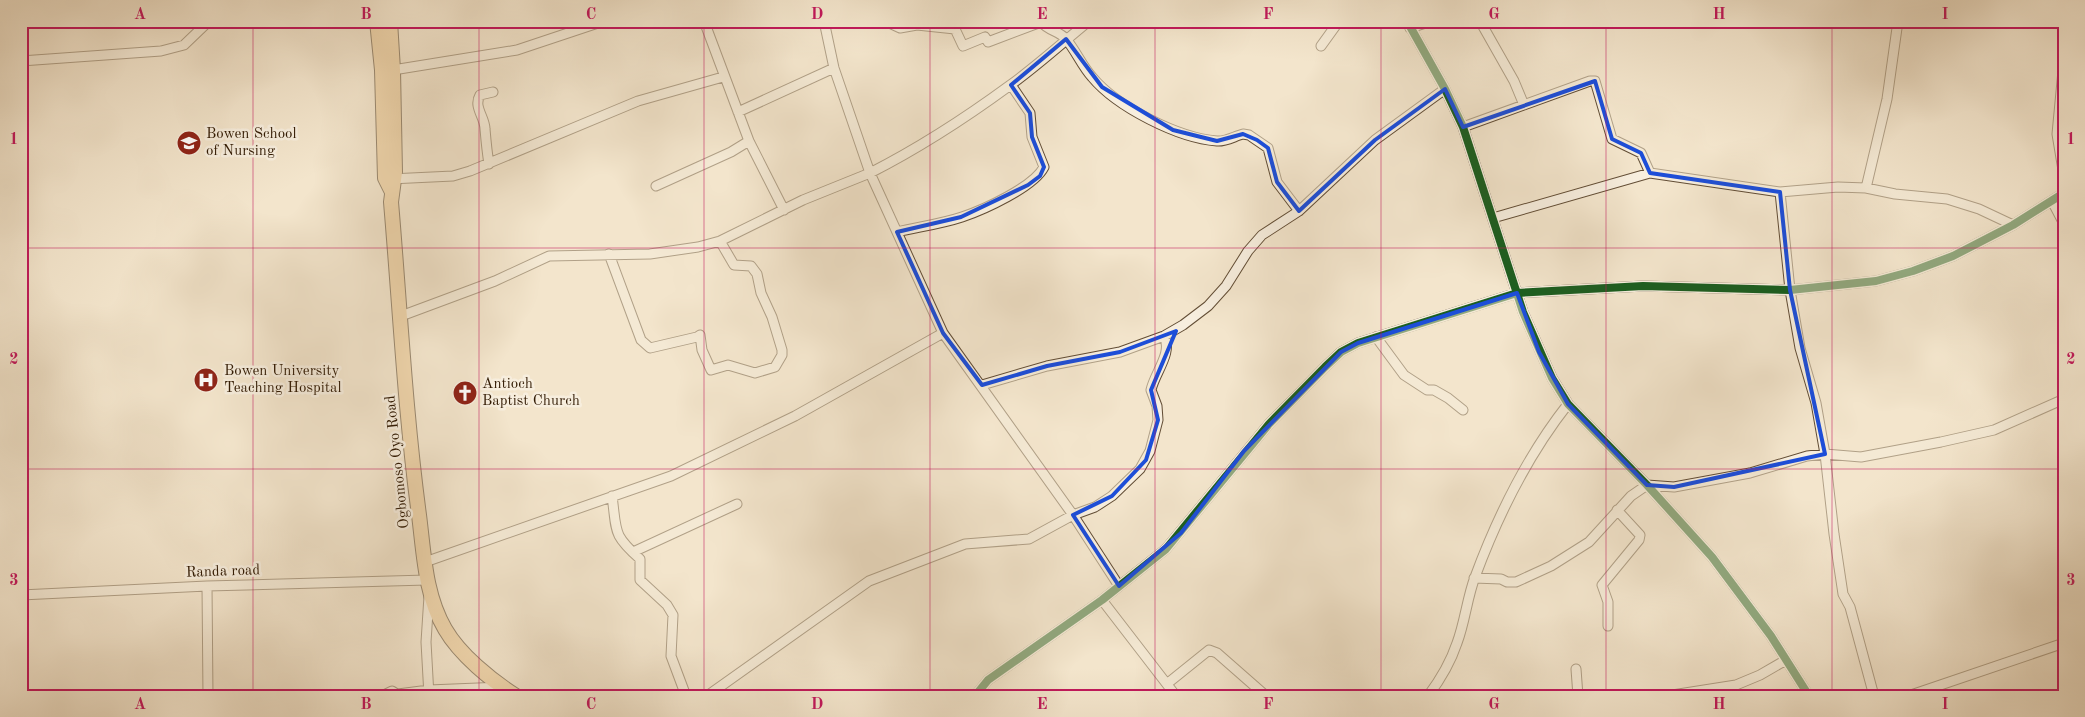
<svg xmlns="http://www.w3.org/2000/svg" width="2085" height="717" viewBox="0 0 2085 717" font-family="'Old Standard TT',serif">
<style>
.lines{fill:none;stroke-linecap:round;stroke-linejoin:round}
.minor-casing{stroke:#624d35;stroke-width:11}
.highway-casing{stroke:#311a03;stroke-width:16}
.minor{stroke:#f7eede;stroke-width:9}
.highway{stroke:#eac286;stroke-width:14}
.cycleway-casing{stroke:#f7eede;stroke-width:11}
.cycleway{stroke:#1b5e20;stroke-width:8}
.marked{fill:none;stroke:#1d4ed8;stroke-width:4;stroke-linejoin:round}
.grid{fill:none;stroke:#c2185b;stroke-width:1;stroke-opacity:0.55}
.labels{text-anchor:middle;dominant-baseline:central;stroke-width:5;stroke-linejoin:round;paint-order:stroke}
.poi-label{font-size:15px;fill:#311a03;stroke:#f7eede;text-anchor:start}
.street-label{font-size:15px;fill:#311a03;stroke:#f7eede}
.neatline{fill:none;stroke:#c2185b;stroke-width:2}
.grid-label{font-size:16px;text-anchor:middle;font-weight:bold;fill:#c2185b}
</style>
<rect width="100%" height="100%" fill="#f3e5cc"/>
<filter id="stains"><feTurbulence type="fractalNoise" baseFrequency=".004" numOctaves="4"/><feColorMatrix values="0 0 0 0 .2 0 0 0 0 .09 0 0 0 0 .02 0 0 0 .5 -.17"/></filter>
<radialGradient id="worn" r=".72"><stop offset=".6" stop-color="#630" stop-opacity="0"/><stop offset="1" stop-color="#630" stop-opacity=".3"/></radialGradient>
<g class="lines">
<defs>
<path id="minor" d="M704,21L749,141L784,210
M885,21L900,28L917,25L955,29L963,46L985,37L988,42L1041,22C1049,31 1059,31 1066,39C1076,51 1082,66 1092,77C1117,107 1178,138 1217,141C1225,142 1235,136 1243,134L1249,135L1268,148L1277,182L1299,211
M1089,21C1062,43 1037,66 1009,86C964,119 919,148 870,173L943,333L1073,515L1119,586
M1407,21L1445,89L1463,127L1523,312L1552,378L1568,404L1647,485L1712,557L1771,636L1809,696
M1480,21L1514,81L1524,105
M1410,28L1432,21
M1321,46L1339,21
M2064,60L2057,134L2064,176
M21,61L161,51L184,45L209,21
M393,70L517,50L604,21
M738,112L834,68
M1463,127L1590,81H1595L1612,139L1641,153L1650,173
M489,164C487,152 486,141 485,129C485,117 473,107 480,95L493,92
M390,179L453,176L470,171L638,101L723,77
M656,186L731,152L749,141
M1866,188L1887,99L1898,21
M1780,192L1790,290L1800,348L1816,403L1825,454L1834,534L1843,594L1850,607L1874,696
M2052,201L2064,224
M1493,218L1650,173L1780,192L1838,187L1866,188L1895,194L1947,199L1979,209L2013,225
M897,232C918,227 941,224 962,217C983,210 1034,187 1044,167L1032,137L1030,113L1011,85
M609,254L641,340L650,348L697,337L700,335L702,350L711,370L728,365L755,373L775,367L782,355V350L772,317L761,293L757,274L751,266L734,265L720,241
M401,316L495,281L549,256L650,254L698,247L720,241L803,200L870,173L834,68L824,21
M1376,337L1404,375L1427,390H1434L1448,398L1463,410
M982,385L1047,366L1120,352L1164,336L1183,325L1208,306L1226,286L1248,251L1262,235L1299,211L1375,140L1445,89
M612,496C617,532 612,534 640,559V580L667,605L673,615L671,656L686,696
M633,552L737,504
M425,562L671,476L795,416L943,333
M1474,578L1501,579L1507,582H1516L1551,566L1589,542L1631,496L1647,485L1674,487L1750,473L1807,456L1825,454L1861,457L1941,442L1994,430L2064,399
M207,586L208,696
M21,595L207,586L427,580
M429,596L426,642L429,696
M1102,600L1176,696
M1608,626V602L1602,585L1639,540L1640,535L1617,510
M1576,669L1578,696
M1168,683L1209,650L1217,653L1266,696
M398,694L429,690L502,687
M382,696L392,691L400,696
M483,696L513,694
M707,696L869,581L965,544L1029,539L1073,515L1095,507L1112,496L1140,469L1150,451L1158,420L1157,406L1151,390C1155,372 1173,353 1164,336
M975,696L988,680L1102,600L1166,549L1269,424L1325,367L1341,352L1358,343L1517,293L1643,286L1790,290L1876,281L1913,271L1953,256L2013,225L2064,193
M1428,696C1440,680 1451,661 1457,643C1465,622 1467,598 1475,577C1498,515 1527,456 1568,404
M1666,696L1736,685L1760,675L1786,660
M1908,696L2064,643"/>
<path id="highway" d="M377,21L382,70L385,178L391,190
M390,21L393,70L395,172L391,202C400,307 405,411 419,515C424,554 425,595 445,629C460,655 491,680 516,696"/>
</defs>
<!-- minor casing -->
<use href="#minor" class="minor-casing"/>
<!-- highway casing -->
<use href="#highway" class="highway-casing"/>
<!-- minor -->
<use href="#minor" class="minor"/>
<!-- highway -->
<use href="#highway" class="highway"/>
<defs>
<path id="cycleway" d="M1407,21L1445,89L1463,127L1523,312L1552,378L1568,404L1647,485L1712,557L1771,636L1809,696
M975,696L988,680L1102,600L1166,549L1269,424L1325,367L1341,352L1358,343L1517,293L1643,286L1790,290L1876,281L1913,271L1953,256L2013,225L2064,193"/>
</defs>
<!-- cycleway casing -->
<use href="#cycleway" class="cycleway-casing"/>
<!-- cycleway -->
<use href="#cycleway" class="cycleway"/>
</g>
<!-- marked area -->
<path d="M0 0H2085V717H0ZM1066,39L1102,87L1173,130L1217,141L1243,134L1257,140L1268,148L1277,182L1299,211L1375,140L1445,89L1463,127L1595,81L1612,139L1641,153L1650,173L1780,192L1790,290L1825,454L1674,487L1647,485L1568,404L1539,352L1517,293L1358,343L1341,352L1244,451L1181,533L1119,586L1073,515L1112,496L1146,460L1158,420L1151,390L1176,331L1120,352L1047,366L982,385L943,333L897,232L961,217L1028,185L1040,176L1044,167L1032,137L1030,113L1011,85Z" fill="#f3e5cc" fill-opacity=".55" fill-rule="evenodd"/>
<path class="marked" d="M1066,39L1102,87L1173,130L1217,141L1243,134L1257,140L1268,148L1277,182L1299,211L1375,140L1445,89L1463,127L1595,81L1612,139L1641,153L1650,173L1780,192L1790,290L1825,454L1674,487L1647,485L1568,404L1539,352L1517,293L1358,343L1341,352L1244,451L1181,533L1119,586L1073,515L1112,496L1146,460L1158,420L1151,390L1176,331L1120,352L1047,366L982,385L943,333L897,232L961,217L1028,185L1040,176L1044,167L1032,137L1030,113L1011,85Z"/>
<!-- grid -->
<path class="grid" d="M253,21V696M479,21V696M704,21V696M930,21V696M1155,21V696M1381,21V696M1606,21V696M1832,21V696M21,248H2064M21,469H2064"/>
<!-- icons -->
<defs>
<symbol id="school-disc" viewBox="-11 -11 22 22"><circle r="9.5" fill="#8f2418" stroke="#f7eede"/><path d="M0-5L7-2L0 1L-7-2ZM-4 1L0 2.5L4 1V4Q0 6-4 4Z" fill="#fff"/></symbol>
<symbol id="hospital-disc" viewBox="-11 -11 22 22"><circle r="9.5" fill="#8f2418" stroke="#f7eede"/><path d="M-5-5h3v3.5h4V-5h3V5h-3V1.5h-4V5h-3Z" fill="#fff"/></symbol>
<symbol id="church-disc" viewBox="-11 -11 22 22"><circle r="9.5" fill="#8f2418" stroke="#f7eede"/><path d="M-1.2-6h2.4v3.5h3.3v2.4h-3.3V6h-2.4V-.1h-3.3v-2.4h3.3Z" fill="#fff"/></symbol>
</defs>
<g fill-rule="evenodd">
<use href="#school-disc" x="175" y="129" width="28" height="28"/>
<use href="#hospital-disc" x="192" y="366" width="28" height="28"/>
<use href="#church-disc" x="451" y="379" width="28" height="28"/>
</g>
<g class="labels">
<!-- poi labels -->
<g class="poi-label">
<text x="206" y="134">Bowen School<tspan x="206" dy="17">of Nursing</tspan></text>
<text x="224" y="371">Bowen University<tspan x="224" dy="17">Teaching Hospital</tspan></text>
<text x="482" y="384">Antioch<tspan x="482" dy="17">Baptist Church</tspan></text>
</g>
<!-- street labels -->
<g class="street-label">
<text transform="translate(398 462) rotate(-96)">Ogbomoso Oyo Road</text>
<text transform="translate(223 572) rotate(-2)">Randa road</text>
</g>
</g>
<!-- margin -->
<rect width="2085" height="717" fill="none" stroke="#f3e5cc" stroke-width="55"/>
<rect x="28" y="28" width="2030" height="662" class="neatline"/>
<g class="grid-label">
<text x="140" y="19">A</text>
<text x="366" y="19">B</text>
<text x="591" y="19">C</text>
<text x="817" y="19">D</text>
<text x="1042" y="19">E</text>
<text x="1268" y="19">F</text>
<text x="1494" y="19">G</text>
<text x="1719" y="19">H</text>
<text x="1945" y="19">I</text>
<text x="14" y="144">1</text>
<text x="2071" y="144">1</text>
<text x="14" y="364">2</text>
<text x="2071" y="364">2</text>
<text x="14" y="585">3</text>
<text x="2071" y="585">3</text>
<text x="140" y="709">A</text>
<text x="366" y="709">B</text>
<text x="591" y="709">C</text>
<text x="817" y="709">D</text>
<text x="1042" y="709">E</text>
<text x="1268" y="709">F</text>
<text x="1494" y="709">G</text>
<text x="1719" y="709">H</text>
<text x="1945" y="709">I</text>
</g>
<rect width="100%" height="100%" filter="url(#stains)"/>
<rect width="100%" height="100%" fill="url(#worn)"/>
</svg>
